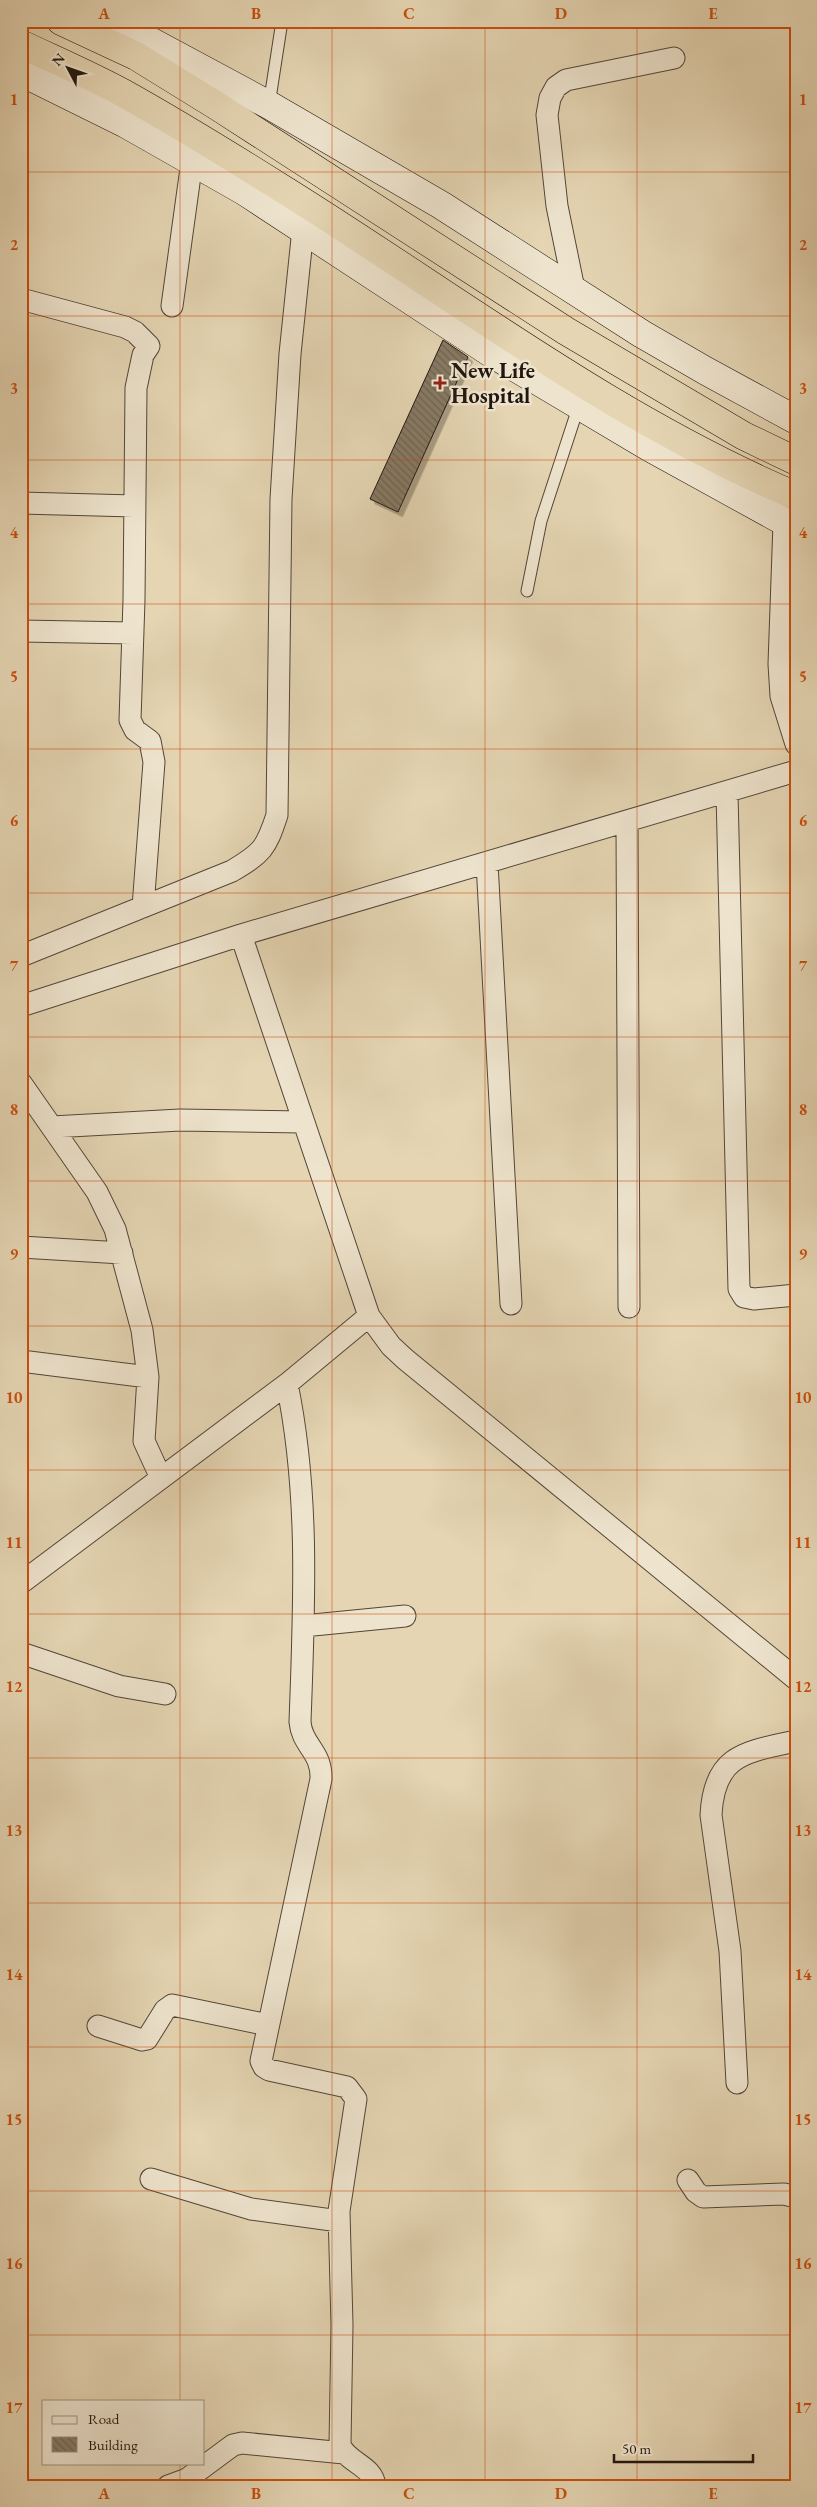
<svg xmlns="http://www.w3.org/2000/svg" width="817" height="2507" viewBox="0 0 817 2507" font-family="'EB Garamond',serif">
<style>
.building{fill:url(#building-back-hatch);stroke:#211710;filter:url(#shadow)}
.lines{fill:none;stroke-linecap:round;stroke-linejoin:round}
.lane-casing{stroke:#524639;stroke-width:13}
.street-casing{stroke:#524639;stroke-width:23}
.secondary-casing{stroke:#211710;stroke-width:29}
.highway-casing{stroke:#211710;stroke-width:29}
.lane{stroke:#eee4ce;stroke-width:11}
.street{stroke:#eee4ce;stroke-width:21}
.secondary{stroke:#eee4ce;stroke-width:28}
.highway{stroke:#e5d5b3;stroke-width:28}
.grid{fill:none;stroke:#ca4f0d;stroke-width:1;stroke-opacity:0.55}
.poi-dot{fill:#8f2418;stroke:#eee4ce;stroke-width:2}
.labels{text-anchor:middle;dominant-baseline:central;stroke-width:5;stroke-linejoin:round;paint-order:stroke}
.poi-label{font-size:22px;font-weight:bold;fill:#211710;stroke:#eee4ce;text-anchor:start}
.neatline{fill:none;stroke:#ca4f0d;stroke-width:2}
.grid-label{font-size:16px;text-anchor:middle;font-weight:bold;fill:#ca4f0d}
</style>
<defs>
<pattern id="building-back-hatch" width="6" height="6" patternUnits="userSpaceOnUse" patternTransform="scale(1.25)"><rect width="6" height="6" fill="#877a65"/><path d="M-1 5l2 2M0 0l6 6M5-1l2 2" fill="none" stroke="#6e6352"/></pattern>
<filter id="shadow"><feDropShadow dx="4.5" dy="4.5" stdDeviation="0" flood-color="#0004"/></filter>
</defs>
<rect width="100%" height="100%" fill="#e5d5b3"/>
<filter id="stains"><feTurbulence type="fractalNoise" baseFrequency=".004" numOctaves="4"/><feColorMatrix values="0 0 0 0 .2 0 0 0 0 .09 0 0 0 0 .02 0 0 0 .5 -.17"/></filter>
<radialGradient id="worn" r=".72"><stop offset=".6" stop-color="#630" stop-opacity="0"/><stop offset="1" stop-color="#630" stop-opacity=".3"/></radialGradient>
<!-- building -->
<path class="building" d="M443,340L468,357L398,512L370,499Z"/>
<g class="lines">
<defs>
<path id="lane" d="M269,105L282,21
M527,591L541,521L579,405"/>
<path id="street" d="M574,289L557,206L547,115L550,98L556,87L566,80L674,58
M21,299L125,327L135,332L149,346L143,355L136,388L134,600L130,720L135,730L150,741L154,762L143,907
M172,306L192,161
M21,503L134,506
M784,523L779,664L781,696L796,744
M21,631L133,633
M727,793L739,1289L744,1297L754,1299L796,1295
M627,822L629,1307
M487,863L511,1304
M241,935L796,771
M21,956L232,871C262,853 266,849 277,815L281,499L290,354L303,229
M21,1006L241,935L369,1316L391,1346L405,1359L796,1679
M21,1083L97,1192L115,1229L142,1330L148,1377L144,1441L161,1478
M52,1127L180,1120L303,1122
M21,1247L122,1253
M21,1361L148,1377
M287,1384C310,1495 304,1609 300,1722C302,1746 322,1751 321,1779L261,2061L264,2067L269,2070L347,2087L356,2099L339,2211L342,2325L340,2445C347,2463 373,2465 375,2486
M21,1583L287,1384L369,1316
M303,1626L405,1616
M21,1653L119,1686L165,1694
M98,2026L142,2040L147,2039L165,2010L172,2005L268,2025
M737,2083L730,1951L711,1815C714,1754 746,1752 796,1741
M151,2179L251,2209L339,2221
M688,2180L696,2192L703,2197L784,2194L796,2197
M168,2486L187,2479L233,2445L242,2443L344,2453"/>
<path id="secondary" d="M113,21L269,105L441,205L642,334L706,371L796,420
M21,72L126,124L244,191L491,353L649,447L796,528"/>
<path id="highway" d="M61,21L136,56L217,106L566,331L744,436L796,461
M21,44C55,60 90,75 123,93C175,122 227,154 278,186C449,292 610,417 796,496"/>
</defs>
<!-- lane casing -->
<use href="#lane" class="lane-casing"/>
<!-- street casing -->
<use href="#street" class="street-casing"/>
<!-- secondary casing -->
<use href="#secondary" class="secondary-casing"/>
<!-- highway casing -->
<use href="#highway" class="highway-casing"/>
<!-- lane -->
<use href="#lane" class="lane"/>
<!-- street -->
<use href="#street" class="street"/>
<!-- secondary -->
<use href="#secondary" class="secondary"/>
<!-- highway -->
<use href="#highway" class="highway"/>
</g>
<!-- grid -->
<path class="grid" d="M180,21V2401M332,21V2486M485,21V2486M637,21V2486M21,172H796M21,316H796M21,460H796M21,604H796M21,749H796M21,893H796M21,1037H796M21,1181H796M21,1326H796M21,1470H796M21,1614H796M21,1758H796M21,1903H796M21,2047H796M21,2191H796M21,2335H796M180,2463V2486"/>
<!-- markers -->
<path class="poi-dot" d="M437.5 375.5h5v5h5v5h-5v5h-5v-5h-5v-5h5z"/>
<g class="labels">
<!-- poi labels -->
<g class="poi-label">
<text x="451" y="370">New Life<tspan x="451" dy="25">Hospital</tspan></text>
</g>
</g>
<!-- margin -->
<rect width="817" height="2507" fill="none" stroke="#e5d5b3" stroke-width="55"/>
<!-- legend -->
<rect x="42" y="2400" width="162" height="65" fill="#eee4ce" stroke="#9c9282"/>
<rect x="52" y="2416" width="25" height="8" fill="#eee4ce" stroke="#9c9282"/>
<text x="88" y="2424" font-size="15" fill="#211710">Road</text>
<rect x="52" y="2437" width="25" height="15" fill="url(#building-back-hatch)" stroke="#9c9282"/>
<text x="88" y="2450" font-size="15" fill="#211710">Building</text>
<!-- north arrow -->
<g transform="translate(68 68) rotate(311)" stroke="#eee4ce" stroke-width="4" paint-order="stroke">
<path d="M0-4L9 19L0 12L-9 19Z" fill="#211710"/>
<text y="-8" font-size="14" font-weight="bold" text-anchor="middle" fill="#211710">N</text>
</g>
<!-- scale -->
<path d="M614 2454v8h139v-8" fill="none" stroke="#211710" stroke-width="2.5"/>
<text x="622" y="2454" font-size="15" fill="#211710" stroke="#eee4ce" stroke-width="4" paint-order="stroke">50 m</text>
<rect x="28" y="28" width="762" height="2452" class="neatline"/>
<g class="grid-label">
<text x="104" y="19">A</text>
<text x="256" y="19">B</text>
<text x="409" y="19">C</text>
<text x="561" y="19">D</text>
<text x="713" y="19">E</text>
<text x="14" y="105">1</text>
<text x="803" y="105">1</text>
<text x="14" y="250">2</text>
<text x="803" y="250">2</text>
<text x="14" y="394">3</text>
<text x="803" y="394">3</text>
<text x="14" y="538">4</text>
<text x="803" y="538">4</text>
<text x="14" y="682">5</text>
<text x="803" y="682">5</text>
<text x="14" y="826">6</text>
<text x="803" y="826">6</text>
<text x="14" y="971">7</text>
<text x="803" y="971">7</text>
<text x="14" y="1115">8</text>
<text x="803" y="1115">8</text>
<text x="14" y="1259">9</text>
<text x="803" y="1259">9</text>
<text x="14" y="1403">10</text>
<text x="803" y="1403">10</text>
<text x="14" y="1548">11</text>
<text x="803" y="1548">11</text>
<text x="14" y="1692">12</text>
<text x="803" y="1692">12</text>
<text x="14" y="1836">13</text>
<text x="803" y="1836">13</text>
<text x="14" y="1980">14</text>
<text x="803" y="1980">14</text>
<text x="14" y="2125">15</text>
<text x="803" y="2125">15</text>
<text x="14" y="2269">16</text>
<text x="803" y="2269">16</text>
<text x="14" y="2413">17</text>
<text x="803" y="2413">17</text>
<text x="104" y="2499">A</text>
<text x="256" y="2499">B</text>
<text x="409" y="2499">C</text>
<text x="561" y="2499">D</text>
<text x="713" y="2499">E</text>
</g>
<rect width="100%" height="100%" filter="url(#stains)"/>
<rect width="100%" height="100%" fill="url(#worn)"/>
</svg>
